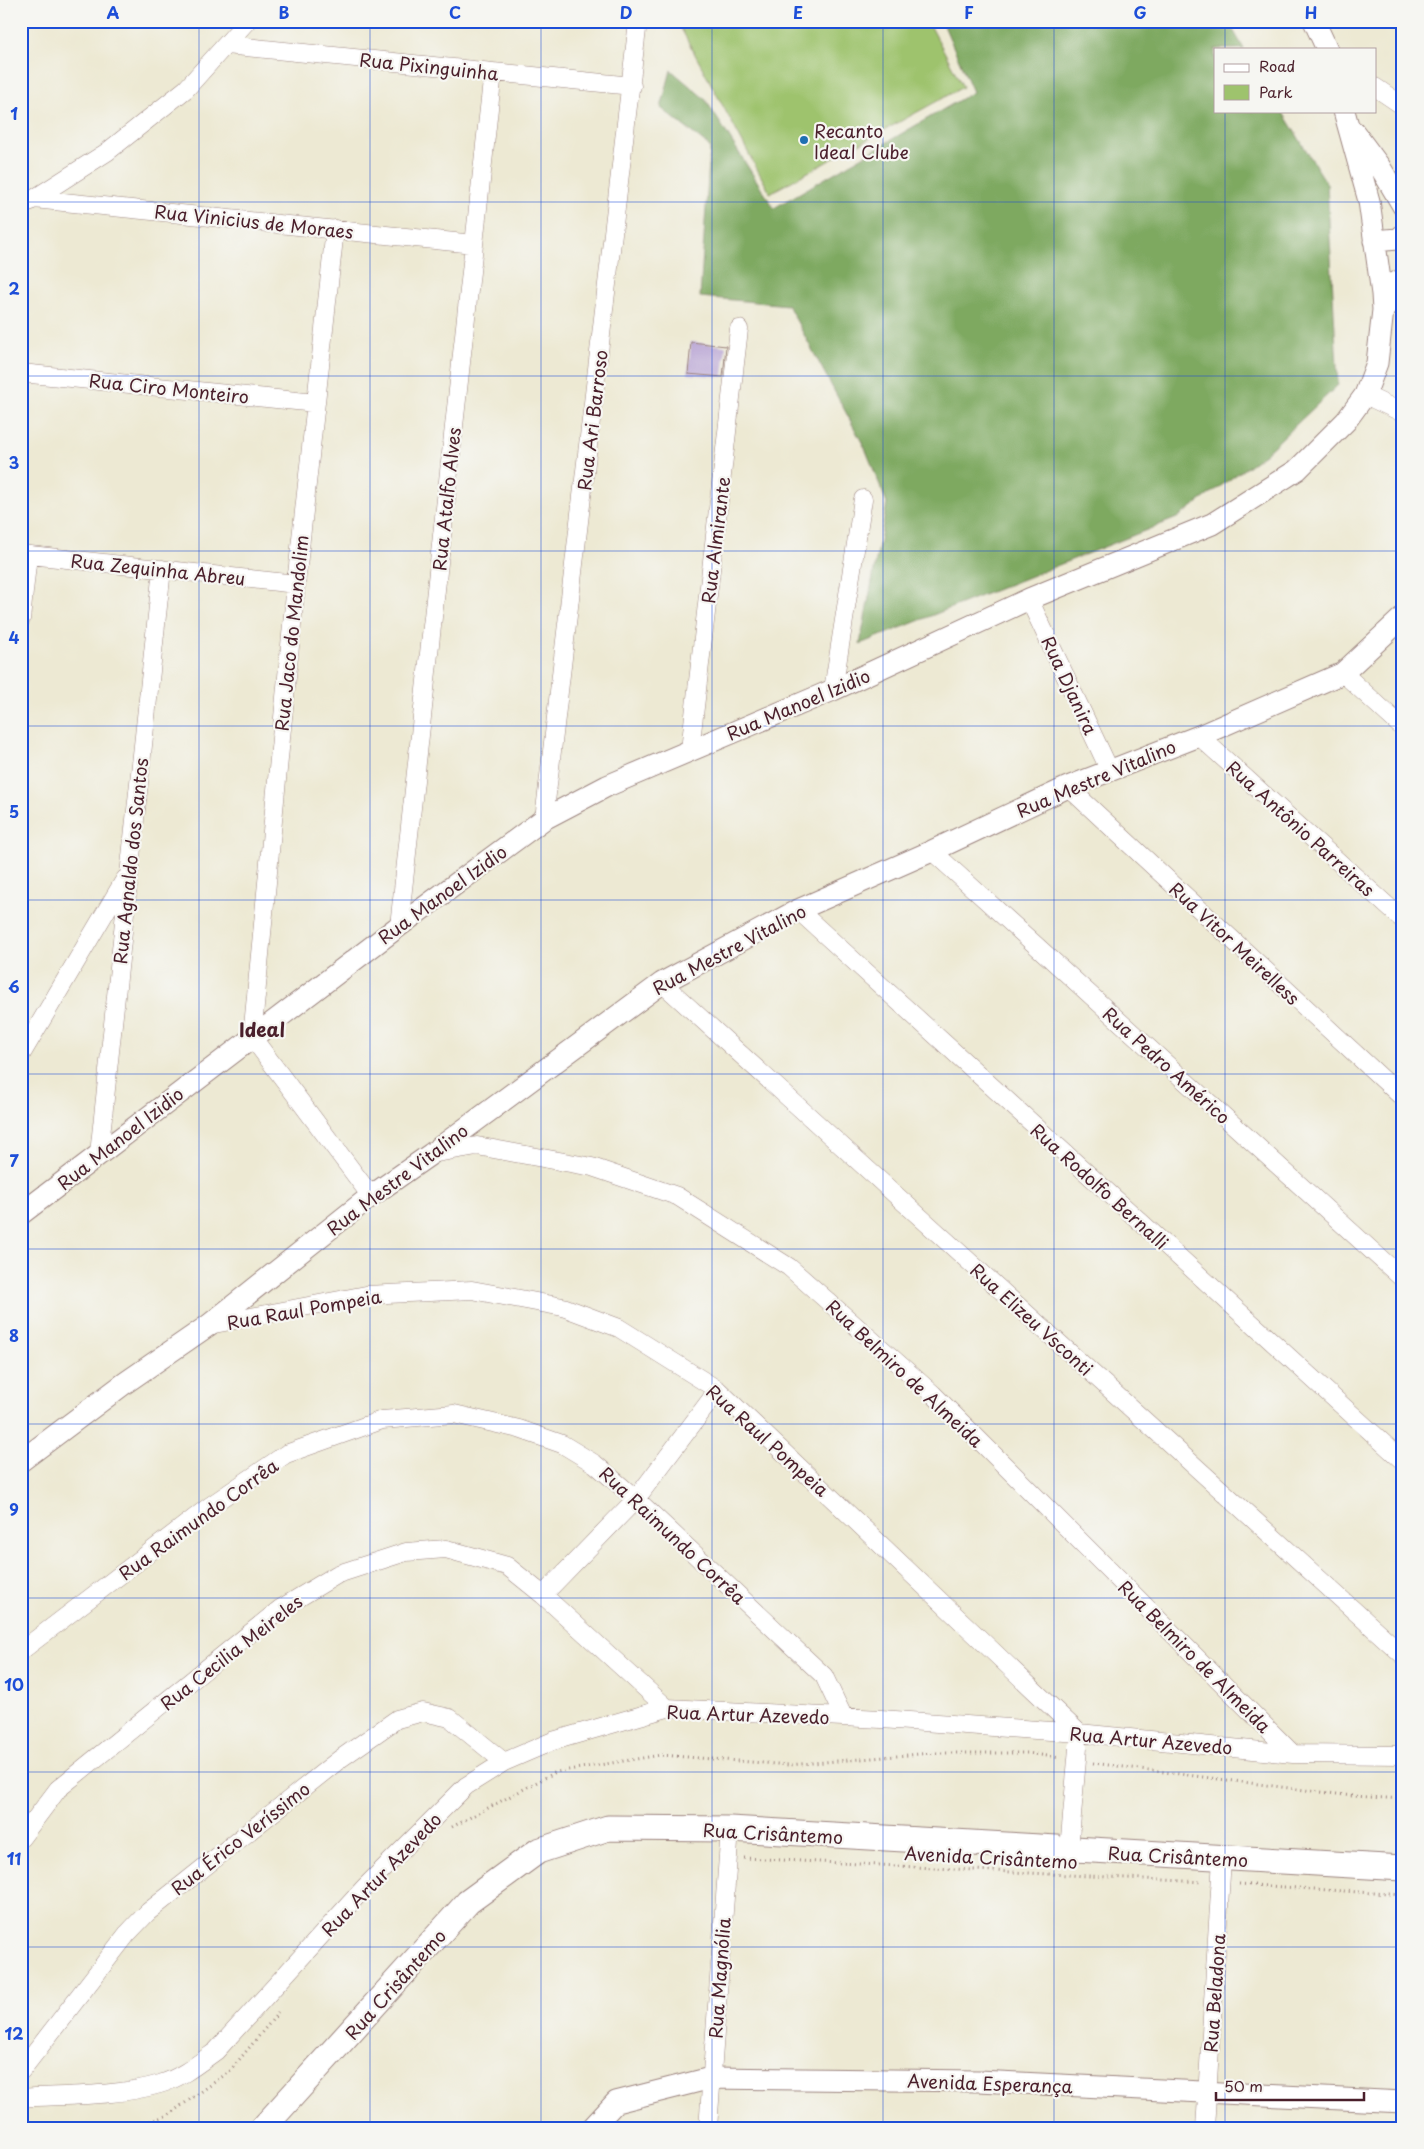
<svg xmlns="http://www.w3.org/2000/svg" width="1424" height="2149" viewBox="0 0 1424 2149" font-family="'Playpen Sans',sans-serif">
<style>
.green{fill:#9ec36d;stroke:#74714c}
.forest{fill:#7ea960;stroke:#646446}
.building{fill:#b29cd1}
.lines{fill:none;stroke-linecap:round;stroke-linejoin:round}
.minor-casing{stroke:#9c847f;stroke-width:19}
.tertiary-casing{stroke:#9c847f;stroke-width:23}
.secondary-casing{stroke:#9c847f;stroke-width:27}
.path{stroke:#9c847f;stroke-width:3;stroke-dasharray:1 4;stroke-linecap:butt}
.minor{stroke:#fff;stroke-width:18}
.tertiary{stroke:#fff;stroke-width:21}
.secondary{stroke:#fff;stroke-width:25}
.minor-bridge-casing{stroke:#9c847f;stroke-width:19;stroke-linecap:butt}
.minor-bridge{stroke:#fff;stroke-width:18}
.grid{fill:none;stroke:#1d4ed8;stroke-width:1;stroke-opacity:0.55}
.poi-dot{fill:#1f6fb2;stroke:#f6f6f2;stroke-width:2}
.labels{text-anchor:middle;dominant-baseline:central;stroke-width:4.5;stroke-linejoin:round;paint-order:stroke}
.street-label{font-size:18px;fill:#4a1f2b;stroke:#f6f6f2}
.poi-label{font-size:18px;fill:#4a1f2b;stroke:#f6f6f2;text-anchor:start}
.neighbourhood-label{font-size:19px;font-weight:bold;fill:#4a1f2b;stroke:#f6f6f2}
.neatline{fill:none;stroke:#1d4ed8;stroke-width:2}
.grid-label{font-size:16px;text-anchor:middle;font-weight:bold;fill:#1d4ed8}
</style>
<rect width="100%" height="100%" fill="#f6f6f2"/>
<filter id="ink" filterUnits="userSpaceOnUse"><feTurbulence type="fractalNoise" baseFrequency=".02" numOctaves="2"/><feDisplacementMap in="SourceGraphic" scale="10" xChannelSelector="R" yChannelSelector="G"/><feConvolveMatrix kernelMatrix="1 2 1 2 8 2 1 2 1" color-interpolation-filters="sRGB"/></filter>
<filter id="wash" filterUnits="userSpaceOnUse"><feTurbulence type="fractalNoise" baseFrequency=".0096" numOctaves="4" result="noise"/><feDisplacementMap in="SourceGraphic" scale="20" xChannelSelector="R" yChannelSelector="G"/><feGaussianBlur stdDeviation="1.12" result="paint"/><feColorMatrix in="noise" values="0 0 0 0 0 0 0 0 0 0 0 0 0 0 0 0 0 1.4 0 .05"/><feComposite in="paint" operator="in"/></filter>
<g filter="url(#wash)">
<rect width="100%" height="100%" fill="#ede9d3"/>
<!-- green -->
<path class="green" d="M677,21H928L963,87L770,193Z
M684,2121V2128H613L617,2124Z"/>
<!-- forest -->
<path class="forest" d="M942,21H1228L1244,49H1215V111H1282L1327,184L1338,385L1266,453L1177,518L860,644L887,503L865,448L788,305L700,297L710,147L661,108L671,70L705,99L774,208L973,92Z"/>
<g id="blocks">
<!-- building -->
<path class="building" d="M691,342L726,346L723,377L688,374Z"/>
</g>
</g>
<g filter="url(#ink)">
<use href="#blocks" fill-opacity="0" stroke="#9c847f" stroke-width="1"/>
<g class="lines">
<defs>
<path id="minor" d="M226,45L632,86
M1375,87L1403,106
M34,199L474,244
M21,207L107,152L186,89L247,21
M335,229L296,584L252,1037L371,1196
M21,373L316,403
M1365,395L1403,413
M21,554L296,584
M1029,599L1110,771
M21,619L28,555
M1343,673L1403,728
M833,690L863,499
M1199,736L1403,920
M690,750L739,329
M1068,787L1403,1098
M544,819L638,21
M932,851L1403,1279
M798,910L1403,1461
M399,926L493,72
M662,983L1403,1655
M21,1055L125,879
M99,1154L162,569
M431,1154L477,1146L592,1167L677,1196L789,1267L933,1394L1293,1754
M209,1325L366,1295L472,1290L563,1307L619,1328L718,1390L1079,1733L1078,1737
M543,1595L636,1499L718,1390
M21,1651L210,1506L286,1454L382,1420L454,1414L519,1429L562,1444L595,1464L636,1499L824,1676L843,1716
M21,1838L58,1789L280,1609L338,1574L406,1552L446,1549L507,1566L543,1595L667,1708
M21,2071L127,1934L148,1912L340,1759L397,1719L423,1712L450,1718L504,1762
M21,2098C66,2095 116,2097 160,2084C181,2078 198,2064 216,2051L365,1887L466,1786L504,1762L553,1741L667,1708L881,1719L1079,1733L1293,1754L1403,1755
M708,2128L730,1829
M1205,2128L1222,1859"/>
<path id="tertiary" d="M1314,21L1327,49
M1354,132L1380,167L1403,206
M1374,241L1398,239L1403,235
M1384,310L1397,282L1403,279
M21,1214L399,926L544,819L607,786L833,690L1029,599L1212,524L1297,470L1346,421L1365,395L1377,363L1383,310L1382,294L1369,201L1344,111
M21,1461L125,1383L209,1325L371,1196L431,1154L662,983L798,910L932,851L1068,787L1199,736L1343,673L1403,617
M592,2128L616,2102L711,2078L979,2081L1403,2102"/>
<path id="secondary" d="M263,2128L468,1902L538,1851L608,1828L730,1829L1403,1868"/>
</defs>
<!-- minor casing -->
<use href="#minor" class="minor-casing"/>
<!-- tertiary casing -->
<use href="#tertiary" class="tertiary-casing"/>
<!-- secondary casing -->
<use href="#secondary" class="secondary-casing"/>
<!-- path -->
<path class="path" d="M1093,1763L1352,1796L1403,1799
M452,1827L556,1772L661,1755L789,1765L932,1753H1028L1060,1758
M744,1858L1203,1882
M1239,1884L1403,1895
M131,2128L168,2115L229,2072L278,2013"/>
<!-- minor -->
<use href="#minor" class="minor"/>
<!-- tertiary -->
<use href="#tertiary" class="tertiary"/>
<!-- secondary -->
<use href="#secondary" class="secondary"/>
<defs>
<path id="minor-bridge" d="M1070,1838L1078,1748"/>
</defs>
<!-- minor-bridge casing -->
<use href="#minor-bridge" class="minor-bridge-casing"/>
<!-- minor-bridge -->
<use href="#minor-bridge" class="minor-bridge"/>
</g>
</g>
<!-- grid -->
<path class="grid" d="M199,21V2128M370,21V2128M541,21V2128M712,21V2128M883,21V2128M1054,21V2128M1225,21V49M1225,111V2128M21,202H1403M21,376H1403M21,551H1403M21,726H1403M21,900H1403M21,1074H1403M21,1249H1403M21,1424H1403M21,1598H1403M21,1772H1403M21,1947H1403"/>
<!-- markers -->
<circle class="poi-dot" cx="804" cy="140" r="5"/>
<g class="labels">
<!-- street labels -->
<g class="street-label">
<text transform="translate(429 66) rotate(6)">Rua Pixinguinha</text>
<text transform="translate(254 221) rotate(6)">Rua Vinicius de Moraes</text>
<text transform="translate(169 388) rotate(6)">Rua Ciro Monteiro</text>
<text transform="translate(592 420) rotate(-83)">Rua Ari Barroso</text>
<text transform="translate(446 499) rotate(-84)">Rua Atalfo Alves</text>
<text transform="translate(715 540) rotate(-83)">Rua Almirante</text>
<text transform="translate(158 569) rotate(6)">Rua Zequinha Abreu</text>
<text transform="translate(291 633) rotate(-84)">Rua Jaco do Mandolim</text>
<text transform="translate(1070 685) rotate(65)">Rua Djanira</text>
<text transform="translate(798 704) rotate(-23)">Rua Manoel Izidio</text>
<text transform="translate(1096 778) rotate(-23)">Rua Mestre Vitalino</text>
<text transform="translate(1301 828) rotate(42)">Rua Antônio Parreiras</text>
<text transform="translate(130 861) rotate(-84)">Rua Agnaldo dos Santos</text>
<text transform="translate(442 894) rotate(-36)">Rua Manoel Izidio</text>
<text transform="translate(1235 943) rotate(43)">Rua Vitor Meirelless</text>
<text transform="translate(729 949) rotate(-28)">Rua Mestre Vitalino</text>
<text transform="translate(1167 1065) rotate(42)">Rua Pedro Américo</text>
<text transform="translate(120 1138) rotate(-38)">Rua Manoel Izidio</text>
<text transform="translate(397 1179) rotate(-37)">Rua Mestre Vitalino</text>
<text transform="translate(1100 1186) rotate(42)">Rua Rodolfo Bernalli</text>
<text transform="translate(304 1309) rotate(-10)">Rua Raul Pompeia</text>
<text transform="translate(1032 1319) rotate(42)">Rua Elizeu Vsconti</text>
<text transform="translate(905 1373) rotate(43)">Rua Belmiro de Almeida</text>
<text transform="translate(768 1440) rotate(42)">Rua Raul Pompeia</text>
<text transform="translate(198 1519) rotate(-36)">Rua Raimundo Corrêa</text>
<text transform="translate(673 1535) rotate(43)">Rua Raimundo Corrêa</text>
<text transform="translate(231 1652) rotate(-38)">Rua Cecilia Meireles</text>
<text transform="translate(1195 1656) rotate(45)">Rua Belmiro de Almeida</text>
<text transform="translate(748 1714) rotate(2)">Rua Artur Azevedo</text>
<text transform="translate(1151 1740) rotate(5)">Rua Artur Azevedo</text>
<text transform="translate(773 1833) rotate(3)">Rua Crisântemo</text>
<text transform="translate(240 1838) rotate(-38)">Rua Érico Veríssimo</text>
<text transform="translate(1178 1856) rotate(3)">Rua Crisântemo</text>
<text transform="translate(991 1857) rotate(3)">Avenida Crisântemo</text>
<text transform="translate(381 1874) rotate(-46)">Rua Artur Azevedo</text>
<text transform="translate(719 1978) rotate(-86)">Rua Magnólia</text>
<text transform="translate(395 1984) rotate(-48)">Rua Crisântemo</text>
<text transform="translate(1214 1993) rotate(-86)">Rua Beladona</text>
<text transform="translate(990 2083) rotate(2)">Avenida Esperança</text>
</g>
<!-- poi labels -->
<g class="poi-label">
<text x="814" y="130">Recanto<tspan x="814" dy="21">Ideal Clube</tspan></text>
</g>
<!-- neighbourhood labels -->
<g class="neighbourhood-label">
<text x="262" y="1029">Ideal</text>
</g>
</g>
<!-- margin -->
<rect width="1424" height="2149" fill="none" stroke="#f6f6f2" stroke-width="55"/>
<!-- legend -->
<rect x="1214" y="48" width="162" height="65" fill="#f6f6f2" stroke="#b1a0a2"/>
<rect x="1224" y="64" width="25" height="8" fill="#ffffff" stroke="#b1a0a2"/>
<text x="1259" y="72" font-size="15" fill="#4a1f2b">Road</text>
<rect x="1224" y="85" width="25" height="15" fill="#9ec36d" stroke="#b1a0a2"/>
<text x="1259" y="98" font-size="15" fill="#4a1f2b">Park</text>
<!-- scale -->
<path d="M1216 2092v8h148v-8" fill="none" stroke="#4a1f2b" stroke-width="2.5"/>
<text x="1224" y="2092" font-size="15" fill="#4a1f2b" stroke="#f6f6f2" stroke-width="4" paint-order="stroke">50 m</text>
<rect x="28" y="28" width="1368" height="2094" class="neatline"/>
<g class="grid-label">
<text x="113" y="19">A</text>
<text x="284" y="19">B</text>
<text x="455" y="19">C</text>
<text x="626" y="19">D</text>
<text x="798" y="19">E</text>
<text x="969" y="19">F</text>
<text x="1140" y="19">G</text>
<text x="1311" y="19">H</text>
<text x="14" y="120">1</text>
<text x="14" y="295">2</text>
<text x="14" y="469">3</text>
<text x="14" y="644">4</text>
<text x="14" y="818">5</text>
<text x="14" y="993">6</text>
<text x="14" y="1167">7</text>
<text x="14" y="1342">8</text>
<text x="14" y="1516">9</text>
<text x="14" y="1691">10</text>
<text x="14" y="1865">11</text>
<text x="14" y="2040">12</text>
</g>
</svg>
